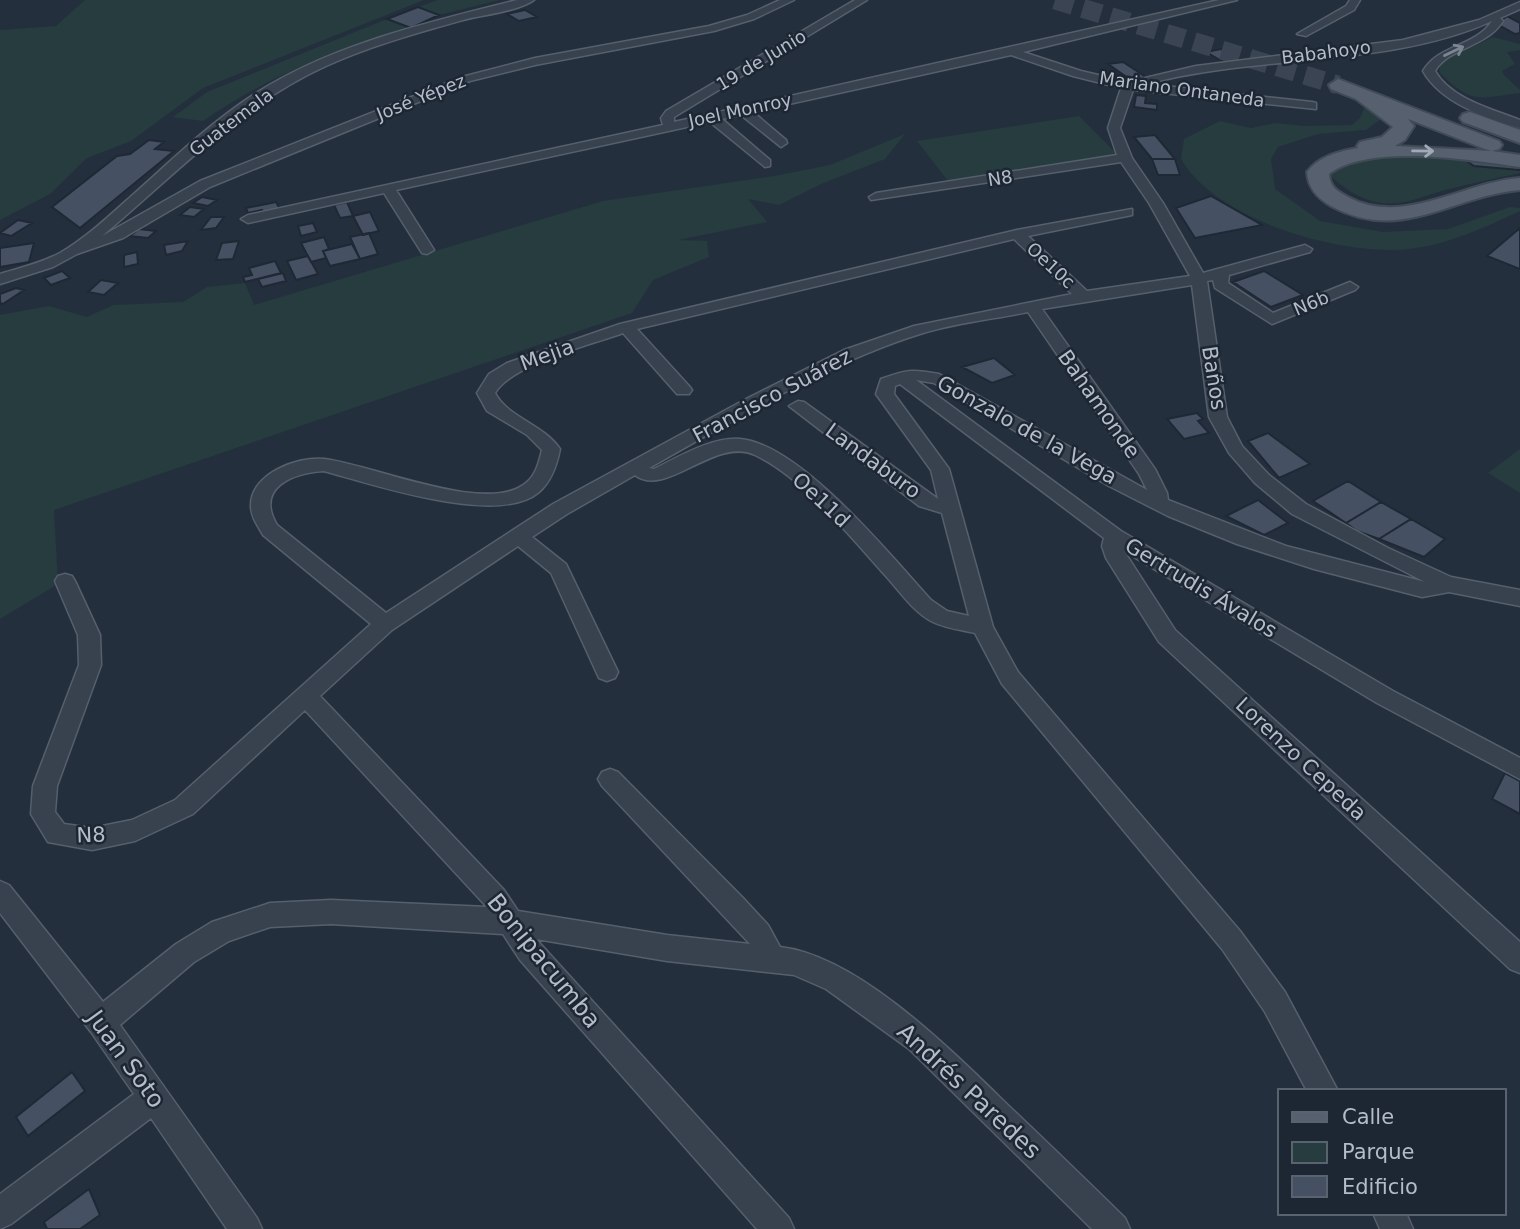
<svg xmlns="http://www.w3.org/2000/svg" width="1520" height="1229" viewBox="0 0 1520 1229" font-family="'DejaVu Sans',sans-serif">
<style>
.green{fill:#263c3f}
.building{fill:#455162;stroke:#1f2835;stroke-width:2}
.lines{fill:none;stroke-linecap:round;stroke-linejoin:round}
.primary-tunnel{stroke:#3a4453;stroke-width:19;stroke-dasharray:19 10;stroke-linecap:butt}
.street-casing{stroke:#565f6c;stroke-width:3}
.primary-casing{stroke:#414a57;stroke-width:4}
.street{fill:#38414e;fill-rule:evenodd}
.primary{fill:#56606e;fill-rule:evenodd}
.oneway{stroke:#7c8592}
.oneway2{stroke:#a1aab7}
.labels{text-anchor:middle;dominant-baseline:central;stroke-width:5;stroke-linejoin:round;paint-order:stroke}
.far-street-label{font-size:18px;fill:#b4bcc9;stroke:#1d2633}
.street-label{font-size:21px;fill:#b4bcc9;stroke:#1d2633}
.near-street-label{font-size:24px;fill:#b4bcc9;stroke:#1d2633}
</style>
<rect width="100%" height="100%" fill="#242f3e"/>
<!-- green -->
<path class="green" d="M85,0H424L203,88L131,141L87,158L50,194L0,220V30L56,26Z
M438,0H500L439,15L418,7Z
M387,19L411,28C337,48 267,77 203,121L173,117L207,92Z
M1493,37L1520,44V50L1507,52L1515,64L1502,71L1504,75L1520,90V93C1478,98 1472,105 1440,73L1439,63Z
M1366,104L1381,119L1366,130L1318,134L1278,147L1271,159L1275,189L1320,221L1383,232L1448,229L1510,207L1520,208V211C1487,227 1446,245 1409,249C1341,256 1217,221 1181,159L1184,139L1220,121L1251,128L1276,123L1304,126L1352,125L1360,118Z
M1079,116L1119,156L951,185L917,141Z
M905,134L885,159L821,184L779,205L748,199L767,222L678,240L707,241L709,257L653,280L632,313L54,510L58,584L0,619V315L49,306L87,317L113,305L183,302L207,287L245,283L254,305L603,201L774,176L830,165Z
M1412,155L1459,156L1474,166L1520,170V173C1495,178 1470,184 1445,190C1423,196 1404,206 1381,203C1359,200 1342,186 1325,172L1341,160Z
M1520,449V493L1488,473Z"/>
<!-- building -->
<path class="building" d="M418,7L439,15L411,28L387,19Z
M525,10L537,17L519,21L507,14Z
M1507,16L1520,23V33L1515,34L1497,24Z
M1221,49L1235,57L1220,60L1206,52Z
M1123,62L1146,77L1131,80L1108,64Z
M1136,95L1146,96L1145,103L1157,104V110L1134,107Z
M1155,135L1175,159H1152L1134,137Z
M149,140L164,142L155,149L174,151L80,228L52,207L117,156L130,154Z
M1459,156L1504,163L1520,168V170L1474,166Z
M1152,159H1175L1180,175H1158Z
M1211,196L1262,225L1195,238L1176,208Z
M202,197L217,200L208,206L193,203Z
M276,202L281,211L264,215L262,210L248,213L246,208Z
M347,202L353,216L340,218L334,205Z
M190,207L204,209L194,217L180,215Z
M370,212L379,231L363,235L353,216Z
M211,217H224L216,228L201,230Z
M18,220L32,223L11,236L0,233Z
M313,223L317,232L301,236L298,226Z
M1520,228V269L1487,256Z
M139,229L156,231L148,238L130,236Z
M369,233L378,254L360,259L350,237Z
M324,237L329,249L323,251L326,258L311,262L301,243Z
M188,241L182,251L166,255L164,245Z
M239,241L233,259L216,260L222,243Z
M34,243L29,262L0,267V248Z
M352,244L360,259L330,266L323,251Z
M137,252L138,264L124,267V255Z
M308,256L318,274L296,280L287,261Z
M275,261L281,273L245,282L243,277L252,275L249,268Z
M62,271L70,278L51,285L44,278Z
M1264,271L1303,295L1271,307L1233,282Z
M283,273L286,281L262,287L258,279Z
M101,280L118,283L104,295L88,292Z
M16,288L24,290L3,304L0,303V294Z
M994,358L1015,375L992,383L962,367Z
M1197,413L1203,419L1198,421L1209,433L1184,439L1167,419Z
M1268,433L1310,464L1279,478L1248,441Z
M1348,481L1381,502L1346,523L1313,501Z
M1258,500L1288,523L1264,535L1226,516Z
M1381,502L1411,519L1379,539L1357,531L1346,523Z
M1411,519L1445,539L1424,557L1379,539Z
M1505,773L1520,781V814L1492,799Z
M72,1072L85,1091L28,1136L16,1117Z
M89,1189L100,1215L80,1229H47L44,1222Z"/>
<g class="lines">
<!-- primary-tunnel -->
<path class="primary-tunnel" d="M1055,0L1338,85"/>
<defs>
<path id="street" d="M517,0H534C519,11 482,15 463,20C417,33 370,46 326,66C238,106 175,175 102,236L200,181L462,77L535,58L709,26L747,15L780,0H794L754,19L714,31L535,65L470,81L210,187L123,238L77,254L53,267L0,284V274C20,268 41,263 60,253C84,239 106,219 127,200C168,164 207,125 253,95C332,44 427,23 517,0Z
M855,0H867L674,117V122L1219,0H1237L1023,52L1081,71L1128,82L1196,66L1403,40L1479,20L1520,2V9L1500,18L1503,21C1486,48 1449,47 1435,71C1451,99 1492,109 1520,120V128C1486,118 1441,103 1423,71C1439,44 1475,47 1492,21C1389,68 1257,54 1147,84L1312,102L1316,103V109L1133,90L1120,128L1132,158L1163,203L1203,273L1305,245L1312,249L1310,252L1229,275L1228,283L1273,313L1345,284L1350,282L1358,287L1355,290L1272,324L1215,288L1213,280L1207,281L1227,417L1242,446L1269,475L1306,504L1388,548L1451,577L1520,590V606L1449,592L1422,597L1314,569L1237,544L1168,516L1109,486L934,383L916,380L1121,531L1393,691L1520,758V779L1377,703L1124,551L1175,630L1520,942V973L1510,969L1159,642L1106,558L1102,546L1104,538L900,384L895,386L894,394L949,469L993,627L1018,672L1240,931L1285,992L1338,1091H1307L1265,1012L1222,949L1002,684L975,633C962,630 945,628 933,622C913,612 899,590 884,574C849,535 803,478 755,455C715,436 666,499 635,475L567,514L532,537L566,564L618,672L615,678L607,681L599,678L551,573L518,546L392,630L320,696L504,890L518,911L667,935L750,944L602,786L598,779L602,772L610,769L618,772L743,898L768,925L780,947C860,956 957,1056 1013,1110C1051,1146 1088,1182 1125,1218L1130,1229H1092L909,1049L826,989L794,975L667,961L536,939L789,1218L794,1229H757L520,960L503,934L331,924L270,927L229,941L194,962L120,1025L257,1218L262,1229H227L151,1118L11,1224L0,1229V1194L134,1094L91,1032L0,913V881L9,885L103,1002L176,944L212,922L270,903L331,900L487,907L305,710L193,814L135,841L92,850L48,842L31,814L33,786L79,665L78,635L55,581L58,576L65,574L72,576L75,581L100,635L101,665L57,786L55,812L64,824L92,828L132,820L175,800L371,624L263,535C258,526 251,517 251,506C250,474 298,456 324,459C371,464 487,516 526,483C536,475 539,462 542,450L527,435L487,411L477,393L489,374L507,363L620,324L1017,230L1132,209V215L1028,236L1087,291L1190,276L1149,203L1121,162L871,200L869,197L876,193L1117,155L1108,128L1121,88L1073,76L1011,55L753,112L786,140L787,143L781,147L741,115L722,119L770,160V166L765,167L710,122L396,190L434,250L427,254L422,253L384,193L248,223L241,219L248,215L663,125L661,118L666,111ZM1014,239L1072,294L914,326L844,350L746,399L553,504L386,613L277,525C255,488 292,473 324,471C372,484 498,527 539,492C552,481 557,464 560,449C543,424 507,417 495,393C512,364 590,345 623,333L677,394H689L692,390L689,386L637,329ZM1192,285L1209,417L1229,453L1255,483L1292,514L1425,582L1286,546L1168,500L1167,493L1155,469L1042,309ZM1028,312L1139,474L1147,490L939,374C910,369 907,370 881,379L876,394L931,470L938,499L804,402L798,401L789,406L919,506L942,513L969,616L947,611L931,600C891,556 800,444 740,439C711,437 679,457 654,469L649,468C737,419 826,363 923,333C956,323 993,319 1028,312Z
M1350,0H1360L1354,10L1306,36L1297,34L1346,6Z
M1373,1213H1406L1413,1229H1380Z"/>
<path id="primary" d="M1338,79L1499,141L1502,145L1499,149L1492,151L1520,155V167C1470,160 1370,143 1329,174C1330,187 1337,191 1348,197C1403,227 1463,182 1520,178V190C1451,196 1401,244 1331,206C1317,198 1308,188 1307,172C1319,156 1340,151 1358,148L1357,146L1360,142L1382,137L1393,127L1356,99L1331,89L1329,85ZM1408,119L1485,149L1492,151L1395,146L1405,140L1414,126Z
M1470,112L1520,130V143L1463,122L1460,118L1463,114Z"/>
</defs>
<!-- street casing -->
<use href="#street" class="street-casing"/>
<!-- primary casing -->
<use href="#primary" class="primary-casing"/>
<!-- street -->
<use href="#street" class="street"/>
<!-- primary -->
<use href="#primary" class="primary"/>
</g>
<!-- one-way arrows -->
<defs><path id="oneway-shaft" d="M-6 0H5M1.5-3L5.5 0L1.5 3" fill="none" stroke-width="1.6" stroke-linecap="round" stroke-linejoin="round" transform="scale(1.75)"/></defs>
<use class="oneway" href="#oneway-shaft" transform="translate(1454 51) rotate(-26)"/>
<use class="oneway2" href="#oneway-shaft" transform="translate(1423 151) rotate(1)"/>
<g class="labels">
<!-- far-street labels -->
<g class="far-street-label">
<text transform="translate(1326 52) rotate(-7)">Babahoyo</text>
<text transform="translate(761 60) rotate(-31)">19 de Junio</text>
<text transform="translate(1182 89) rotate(8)">Mariano Ontaneda</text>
<text transform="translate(421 97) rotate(-22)">José Yépez</text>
<text transform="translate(740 110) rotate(-12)">Joel Monroy</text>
<text transform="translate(231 122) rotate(-37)">Guatemala</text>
<text transform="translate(1000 178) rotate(-9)">N8</text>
<text transform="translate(1051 265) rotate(43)">Oe10c</text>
<text transform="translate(1311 303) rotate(-23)">N6b</text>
</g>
<!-- street labels -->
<g class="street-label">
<text transform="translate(547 355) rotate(-20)">Mejia</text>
<text transform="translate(1214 378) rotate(81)">Baños</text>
<text transform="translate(772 396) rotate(-28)">Francisco Suárez</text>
<text transform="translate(1099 404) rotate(55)">Bahamonde</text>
<text transform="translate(1027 430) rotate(29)">Gonzalo de la Vega</text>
<text transform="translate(873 461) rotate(36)">Landaburo</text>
<text transform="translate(821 500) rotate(43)">Oe11d</text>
<text transform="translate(1201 588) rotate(31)">Gertrudis Ávalos</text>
<text transform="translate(1301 759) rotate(43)">Lorenzo Cepeda</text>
<text transform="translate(91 835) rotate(-2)">N8</text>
</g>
<!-- near-street labels -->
<g class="near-street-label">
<text transform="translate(544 961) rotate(51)">Bonipacumba</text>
<text transform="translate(126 1059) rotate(54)">Juan Soto</text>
<text transform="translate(969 1091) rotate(43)">Andrés Paredes</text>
</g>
</g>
<!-- legend -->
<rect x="1278" y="1089" width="228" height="126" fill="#1d2633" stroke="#59626f" stroke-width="2"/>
<rect x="1292" y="1112" width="35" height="10" fill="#56606e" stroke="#59626f" stroke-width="2"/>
<text x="1342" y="1124" font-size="21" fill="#b4bcc9">Calle</text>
<rect x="1292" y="1142" width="35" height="21" fill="#263c3f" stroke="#59626f" stroke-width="2"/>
<text x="1342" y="1159" font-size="21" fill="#b4bcc9">Parque</text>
<rect x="1292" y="1176" width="35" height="21" fill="#455162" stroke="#59626f" stroke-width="2"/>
<text x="1342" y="1194" font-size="21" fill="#b4bcc9">Edificio</text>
</svg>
